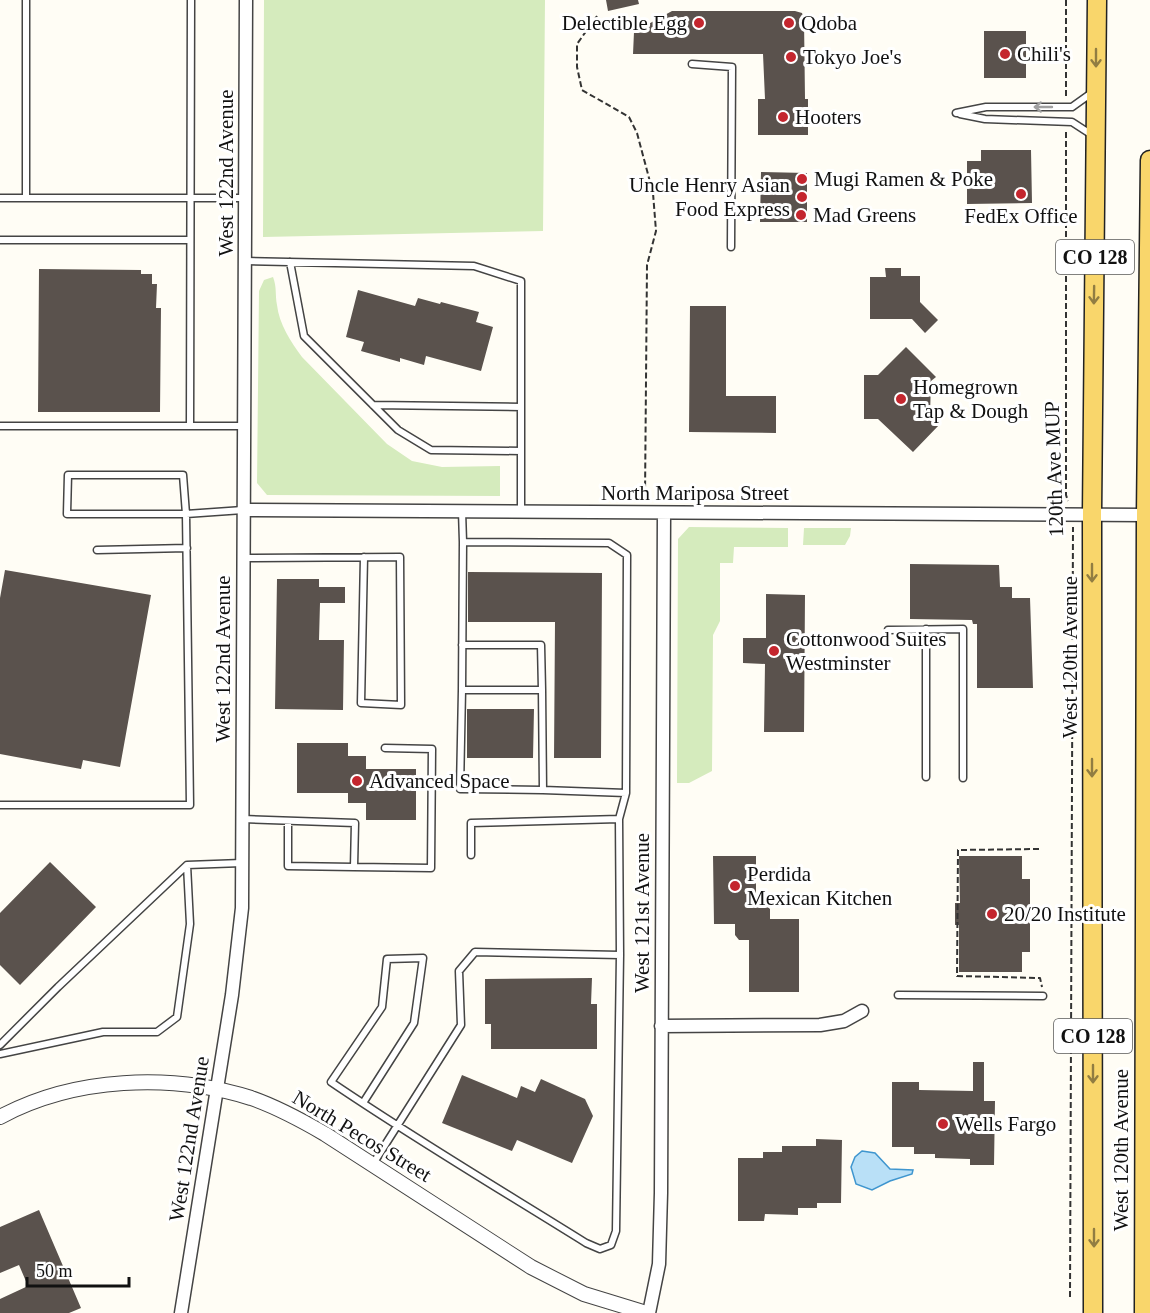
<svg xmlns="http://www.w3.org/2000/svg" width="1150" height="1313" viewBox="0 0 1150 1313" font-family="'Times New Roman',serif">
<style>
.green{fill:#d5ebbd}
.water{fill:#b9e0f7;stroke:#3f96cf;stroke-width:1.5}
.building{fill:#5a524d}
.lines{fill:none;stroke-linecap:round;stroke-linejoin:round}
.service-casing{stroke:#444;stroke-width:9}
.minor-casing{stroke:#444;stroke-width:15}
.tertiary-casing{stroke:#444;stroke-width:16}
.primary-casing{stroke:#222;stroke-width:21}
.path{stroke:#333;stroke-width:2;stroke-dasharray:6 3;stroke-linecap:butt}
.service{stroke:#fff;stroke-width:6}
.minor{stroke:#fff;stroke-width:12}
.tertiary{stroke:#fff;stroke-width:14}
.primary{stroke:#f9d66b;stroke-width:18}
.oneway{stroke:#917d42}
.oneway2{stroke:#a0a0a0}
.poi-dot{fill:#c4262e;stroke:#fff;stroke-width:2}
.labels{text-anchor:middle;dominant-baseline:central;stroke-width:6;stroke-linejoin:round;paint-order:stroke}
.shield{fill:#fff;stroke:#585858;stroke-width:1.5}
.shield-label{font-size:20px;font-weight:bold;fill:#111}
.poi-label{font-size:21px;fill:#111;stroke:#fff;text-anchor:start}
.street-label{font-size:21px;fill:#111;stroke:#fff}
</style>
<rect width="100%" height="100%" fill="#fffdf5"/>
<!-- green -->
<path class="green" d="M264,0H545L543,231L263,237Z
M273,277C277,287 275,295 277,305C279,324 291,342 302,357L387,444L412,461L442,467L500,466V496L267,495L257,483L259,291L264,280Z
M689,527L788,528V547H734L733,563H720V621L713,635L712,771L689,783H677L678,539Z
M804,528H851L850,536L845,545H803Z"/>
<!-- water -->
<path class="water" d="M862,1151L875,1153L890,1169L913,1170L912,1174L890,1181L872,1190L856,1184L851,1167L855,1157Z"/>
<!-- building -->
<path class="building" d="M606,0H638L639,4L608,11Z
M672,11H795L802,13L804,19L805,99H808V135H758V99H765L763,54H633L634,32Z
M984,31H1026V78H984Z
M981,150H1031L1032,203L967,204V161H981Z
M761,172L807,173V222H760Z
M885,268H901V276H920V302L938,320L925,333L912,319H870V277H886Z
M39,269L141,270V274H152V284H157L156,308H161L160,412H38Z
M358,290L415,306L418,298L440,304L441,302L479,312L476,322L493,327L481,371L426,356L424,365L400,358V362L361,351L364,342L346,337Z
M690,306H726V396H776V433L689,432Z
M906,347L936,377L931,381L930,415L940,424L913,452L878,419H864V375H878Z
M910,564L999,565L1000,587H1012V598H1030L1033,688H977V624H973L972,620L910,619Z
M5,570L151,595L120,767L83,760L81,769L0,754V598Z
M468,572L602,573L601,758H554L555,622H468Z
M277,579H319V587H345V603H320L319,640H344L343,710L275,709Z
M766,594L805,595L804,732H764L765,664L743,663V638H766Z
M467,709H534L533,758H467Z
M297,743H348V756H366V769H416V820H366V803H348V793H297Z
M713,856H756V903H764L770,909V919H799V992H749V940H739L735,935V924H714Z
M959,856H1022V879H1030V952H1022V972H959V925H955V903H960Z
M50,862L96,907L20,985L0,965V913Z
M592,978L591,1004H597V1049H491V1024H485V979Z
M973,1062H984V1101H995L994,1165H970V1159L935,1158V1154H914V1147H892V1082H919V1090L973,1091Z
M462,1075L517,1098L521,1086L535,1092L541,1079L585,1099L593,1116L572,1163L517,1140L512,1151L442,1123Z
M816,1139L842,1140L841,1203H817V1208H798V1215L765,1214L764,1221H738V1158H763V1152H782V1146H816Z
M39,1210L81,1308L69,1313H0V1299L28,1286L19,1265L0,1273V1227Z"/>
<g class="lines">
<defs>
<path id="service" d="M692,64L732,67L731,247
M956,113L986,107H1072L1093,92
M960,114L985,119L1072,122L1092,135
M0,198H245
M26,198V0
M0,240H190
M245,261L474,266L521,281V512
M290,262L304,336L398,430L431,450L521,451
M373,405L521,407
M0,426H244
M190,426L191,0
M462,511L463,542L609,543L627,555L626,793L619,819
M97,550L187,548
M244,558L400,557L401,705L361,703L364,557
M926,629V777
M888,630L963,629V778
M462,645H541L542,690H462L463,542
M462,690L460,789L543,790L542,690
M543,790L626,793
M0,805H190L186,514L183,475H68L67,514H186L243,510
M243,819L355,823L354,867L288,866V821
M354,867L431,868L432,749L385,748
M898,995L1043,996
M0,1045L58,987L187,865L242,863
M0,1054L103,1032H157L177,1017L190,924L187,865
M363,1103L414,1023L423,958L387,959L382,1007L331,1082C415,1139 501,1190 586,1243L600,1249L611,1245L616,1231L620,955
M373,1164L461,1025L459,971L475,952L620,955L619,819L471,823V855"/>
<path id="minor" d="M243,510L1146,515
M661,1026L820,1025L844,1021L862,1011
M181,1313L232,995L242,908L246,0
M649,1313L659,1264L661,1193L664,513"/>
<path id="tertiary" d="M0,1117C74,1077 171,1073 251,1098C277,1107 301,1120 325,1134L531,1267L584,1294L646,1313"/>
<path id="primary" d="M1093,1313L1092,514L1097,0
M1144,1313L1146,515L1150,160"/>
</defs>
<!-- service casing -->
<use href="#service" class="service-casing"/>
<!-- minor casing -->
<use href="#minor" class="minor-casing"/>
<!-- tertiary casing -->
<use href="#tertiary" class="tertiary-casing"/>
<!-- primary casing -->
<use href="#primary" class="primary-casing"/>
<!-- path -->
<path class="path" d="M597,16L577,44V67L582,90L629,117L637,133L653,193L656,231L647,265L645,497
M1066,96V0
M1066,132V495L1068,501
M1039,849L958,850L957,976L1040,978L1042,987
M1070,1297L1073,527"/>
<!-- service -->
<use href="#service" class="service"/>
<!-- minor -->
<use href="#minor" class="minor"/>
<!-- tertiary -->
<use href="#tertiary" class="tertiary"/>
<!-- primary -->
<use href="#primary" class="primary"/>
</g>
<!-- one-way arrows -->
<defs><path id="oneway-shaft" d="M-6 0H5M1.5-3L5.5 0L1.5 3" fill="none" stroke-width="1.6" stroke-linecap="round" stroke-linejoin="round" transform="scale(1.5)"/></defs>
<g class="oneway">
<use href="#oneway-shaft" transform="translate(1096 58) rotate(90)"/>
<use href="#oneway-shaft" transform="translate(1094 295) rotate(91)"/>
<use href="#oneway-shaft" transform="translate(1092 573) rotate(90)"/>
<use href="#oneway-shaft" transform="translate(1092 768) rotate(90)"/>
<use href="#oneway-shaft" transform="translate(1093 1074) rotate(90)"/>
<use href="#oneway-shaft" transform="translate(1094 1238) rotate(90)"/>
</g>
<use class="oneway2" href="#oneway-shaft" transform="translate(1043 107) rotate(180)"/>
<!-- markers -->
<g class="poi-dot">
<circle cx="699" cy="23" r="6"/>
<circle cx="789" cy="23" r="6"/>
<circle cx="1005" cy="54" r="6"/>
<circle cx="791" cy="57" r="6"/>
<circle cx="783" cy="117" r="6"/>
<circle cx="802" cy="179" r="6"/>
<circle cx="1021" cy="194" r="6"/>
<circle cx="802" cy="197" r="6"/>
<circle cx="801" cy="215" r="6"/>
<circle cx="901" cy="399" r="6"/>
<circle cx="774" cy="651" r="6"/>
<circle cx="357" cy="781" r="6"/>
<circle cx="735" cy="886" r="6"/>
<circle cx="992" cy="914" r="6"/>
<circle cx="943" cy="1124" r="6"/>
</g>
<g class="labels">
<!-- shield labels -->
<g class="shield">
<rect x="1056" y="240" width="78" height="34" rx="4.5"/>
<rect x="1054" y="1019" width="78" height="34" rx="4.5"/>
</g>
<g class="shield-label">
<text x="1095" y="257">CO 128</text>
<text x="1093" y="1036">CO 128</text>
</g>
<!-- poi labels -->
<g class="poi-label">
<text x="687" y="23" text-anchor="end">Delectible Egg</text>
<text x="801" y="23">Qdoba</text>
<text x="1017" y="54">Chili's</text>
<text x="803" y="57">Tokyo Joe's</text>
<text x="795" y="117">Hooters</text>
<text x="814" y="179">Mugi Ramen &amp; Poke</text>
<text x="790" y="185" text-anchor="end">Uncle Henry Asian<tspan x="790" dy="24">Food Express</tspan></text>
<text x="813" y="215">Mad Greens</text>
<text x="1021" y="216" text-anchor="middle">FedEx Office</text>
<text x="913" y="387">Homegrown<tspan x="913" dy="24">Tap &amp; Dough</tspan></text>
<text x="786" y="639">Cottonwood Suites<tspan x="786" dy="24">Westminster</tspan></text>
<text x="369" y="781">Advanced Space</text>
<text x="747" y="874">Perdida<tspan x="747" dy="24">Mexican Kitchen</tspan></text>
<text x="1004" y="914">20/20 Institute</text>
<text x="955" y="1124">Wells Fargo</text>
</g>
<!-- street labels -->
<g class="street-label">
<text transform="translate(226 173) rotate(-90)">West 122nd Avenue</text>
<text transform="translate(1054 469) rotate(-92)">120th Ave MUP</text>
<text x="695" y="493">North Mariposa Street</text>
<text transform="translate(1070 657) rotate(-90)">West 120th Avenue</text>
<text transform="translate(223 659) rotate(-90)">West 122nd Avenue</text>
<text transform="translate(642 913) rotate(-90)">West 121st Avenue</text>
<text transform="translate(362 1136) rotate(31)">North Pecos Street</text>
<text transform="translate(189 1139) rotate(-81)">West 122nd Avenue</text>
<text transform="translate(1121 1150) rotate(-90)">West 120th Avenue</text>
</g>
</g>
<!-- scale -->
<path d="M27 1277v9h102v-9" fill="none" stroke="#111111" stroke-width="3"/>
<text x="36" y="1277" font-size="18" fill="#111111" stroke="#ffffff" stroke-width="4.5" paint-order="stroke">50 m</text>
</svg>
